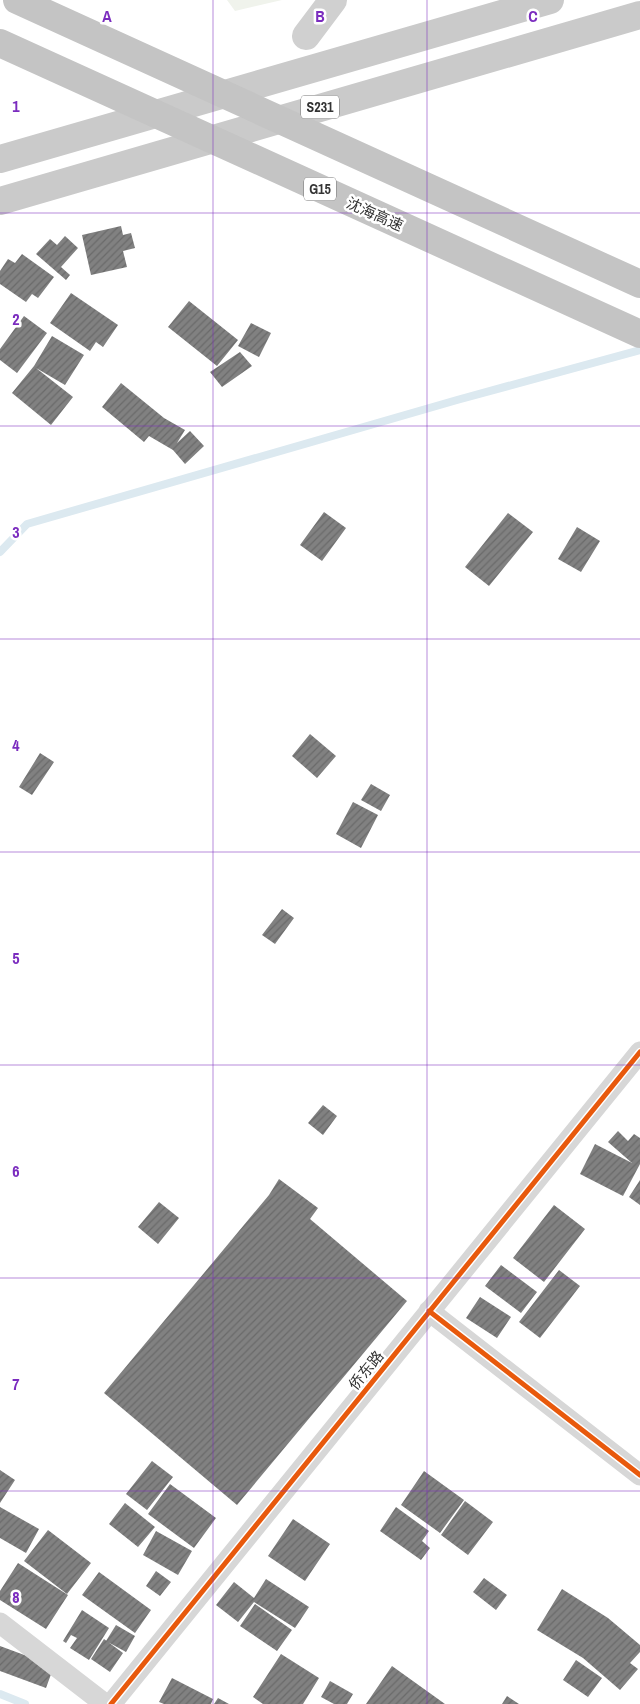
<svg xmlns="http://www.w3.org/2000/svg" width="640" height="1704" viewBox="0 0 640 1704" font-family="'Archivo Narrow','Noto Sans SC',sans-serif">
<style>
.green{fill:#f0f3ec}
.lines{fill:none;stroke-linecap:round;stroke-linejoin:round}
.stream{stroke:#dce9f0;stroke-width:8}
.building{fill:url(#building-hatch)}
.street{stroke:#d7d7d7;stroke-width:21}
.secondary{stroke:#d0d0d0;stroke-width:28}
.primary{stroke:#cacaca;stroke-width:28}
.highway-bridge{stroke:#c4c4c4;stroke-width:28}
.cycleway-casing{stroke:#fff;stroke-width:8}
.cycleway{stroke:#e8590c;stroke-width:5}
.grid{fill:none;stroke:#7b2cbf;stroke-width:1;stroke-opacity:0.55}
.labels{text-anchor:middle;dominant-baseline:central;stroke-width:5;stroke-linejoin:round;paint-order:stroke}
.shield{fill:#fff;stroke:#707070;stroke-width:1}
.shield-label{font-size:14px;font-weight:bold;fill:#333}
.street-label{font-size:15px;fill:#333;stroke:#fff}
.grid-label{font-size:16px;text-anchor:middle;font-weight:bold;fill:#7b2cbf;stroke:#fff;stroke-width:5;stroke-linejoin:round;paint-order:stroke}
</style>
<defs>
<pattern id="building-hatch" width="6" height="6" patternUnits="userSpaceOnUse" patternTransform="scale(1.25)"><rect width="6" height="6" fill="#818181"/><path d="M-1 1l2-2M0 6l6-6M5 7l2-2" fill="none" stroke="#6a6a6a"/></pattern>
</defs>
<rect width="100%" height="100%" fill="#fff"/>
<!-- green -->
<path class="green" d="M227,0H282L235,11Z"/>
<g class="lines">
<!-- stream -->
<path class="stream" d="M0,552L27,524L457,400L640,350
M0,1694L25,1704"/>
</g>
<!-- building -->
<path class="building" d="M121,226L123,235L131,233L135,248L123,251L127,267L91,275L82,235Z
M65,236L78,248L61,267L70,275L66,280L36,254L50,239L57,245Z
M22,254L54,277L38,298L32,294L26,302L0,284V271L8,259L15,263Z
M71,293L118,325L103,347L96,342L90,351L50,323Z
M189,301L238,340L217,366L168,327Z
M24,316L47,333L17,373L0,360V349Z
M251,323L271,333L259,357L238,346Z
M52,336L84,355L65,385L36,368L73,397L51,425L12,393L34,366Z
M240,352L252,366L222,387L210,372Z
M121,383L164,418L185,430L177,443L190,431L204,446L185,464L173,450L149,436L144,442L102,407Z
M324,512L346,528L322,561L300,545Z
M508,513L533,532L489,586L465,567Z
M577,527L600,541L581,572L558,559Z
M310,734L336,756L317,778L292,756Z
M40,753L54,762L32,795L19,787Z
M371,784L390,795L381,811L361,800Z
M353,802L378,815L361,848L336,834Z
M282,909L294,918L275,944L262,935Z
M323,1105L337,1116L323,1135L308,1123Z
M618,1131L628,1141L634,1134L640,1138V1164L623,1196L580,1174L595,1144L632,1163L608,1142Z
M279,1179L318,1208L310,1219L407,1301L237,1505L104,1393L269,1195Z
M640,1180V1205L629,1197Z
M159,1202L179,1218L158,1244L138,1227Z
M554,1205L585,1229L544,1282L513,1258Z
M501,1265L537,1292L521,1313L485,1286Z
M559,1270L580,1286L540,1338L519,1322Z
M480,1297L511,1317L497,1338L466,1318Z
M152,1461L173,1477L147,1510L126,1494Z
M0,1470L15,1480L0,1503Z
M424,1471L464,1500L440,1533L401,1505Z
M170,1484L216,1518L194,1548L148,1514Z
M465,1501L493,1522L468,1555L441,1535Z
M125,1503L155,1527L138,1547L109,1524Z
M0,1507L39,1529L26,1553L0,1538Z
M396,1507L429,1531L422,1541L430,1548L421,1560L380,1531Z
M293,1519L330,1544L305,1581L268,1556Z
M48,1530L91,1563L67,1594L24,1561Z
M156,1531L192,1551L178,1575L143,1555Z
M18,1563L68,1595L46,1629L0,1600V1591Z
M156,1571L171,1582L160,1596L146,1586Z
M99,1572L151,1610L135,1633L82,1595Z
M484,1578L507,1595L496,1610L473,1592Z
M266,1579L309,1607L295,1628L254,1602L238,1622L216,1605L234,1582L254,1598Z
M562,1589L608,1618L640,1645V1652L630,1663L638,1669L620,1690L583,1658L537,1630Z
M255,1604L292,1630L277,1651L240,1626Z
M82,1610L109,1628L89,1660L70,1648L77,1638L71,1635L66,1643L63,1641Z
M116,1625L135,1636L126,1652L106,1641Z
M104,1639L123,1653L110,1672L91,1659Z
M0,1646L54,1666L46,1688L0,1671Z
M281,1654L319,1678L303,1704H263L253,1697Z
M576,1660L602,1678L588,1697L563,1680Z
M392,1666L445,1704H366Z
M172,1678L213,1699L211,1704H164L159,1702Z
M330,1681L353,1694L347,1704H334L321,1697Z
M507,1696L519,1704H502Z
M218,1698L229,1704H214Z"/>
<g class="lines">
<!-- street -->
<path class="street" d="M429,1311L640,1475
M0,1623L105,1704
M111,1704L640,1052"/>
<!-- secondary -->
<path class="secondary" d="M306,36L333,0"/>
<!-- primary -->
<path class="primary" d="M0,159L550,0
M0,201L640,15"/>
<!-- highway-bridge -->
<path class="highway-bridge" d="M17,0L640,284
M0,43L640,334"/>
<defs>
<path id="cycleway" d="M429,1311L640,1475
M111,1704L640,1052"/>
</defs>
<!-- cycleway casing -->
<use href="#cycleway" class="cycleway-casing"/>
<!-- cycleway -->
<use href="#cycleway" class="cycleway"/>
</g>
<!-- grid -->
<path class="grid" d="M213,0V1704M427,0V1704M0,213H640M0,426H640M0,639H640M0,852H640M0,1065H640M0,1278H640M0,1491H640"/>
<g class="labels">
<!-- shield labels -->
<g class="shield">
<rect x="301" y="95.5" width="38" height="23" rx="4"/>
<rect x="304" y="177.5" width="32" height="23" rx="4"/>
</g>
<g class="shield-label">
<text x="320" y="107">S231</text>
<text x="320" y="189">G15</text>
</g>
<!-- street labels -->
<g class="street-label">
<text transform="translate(375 214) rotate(24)">沈海高速</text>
<text transform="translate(366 1370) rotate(-51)">侨东路</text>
</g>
</g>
<g class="grid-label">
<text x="107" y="22">A</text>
<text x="320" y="22">B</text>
<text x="533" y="22">C</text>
<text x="16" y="112">1</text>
<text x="16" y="325">2</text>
<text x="16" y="538">3</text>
<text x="16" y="751">4</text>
<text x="16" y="964">5</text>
<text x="16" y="1177">6</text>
<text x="16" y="1390">7</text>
<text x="16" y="1603">8</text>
</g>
</svg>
